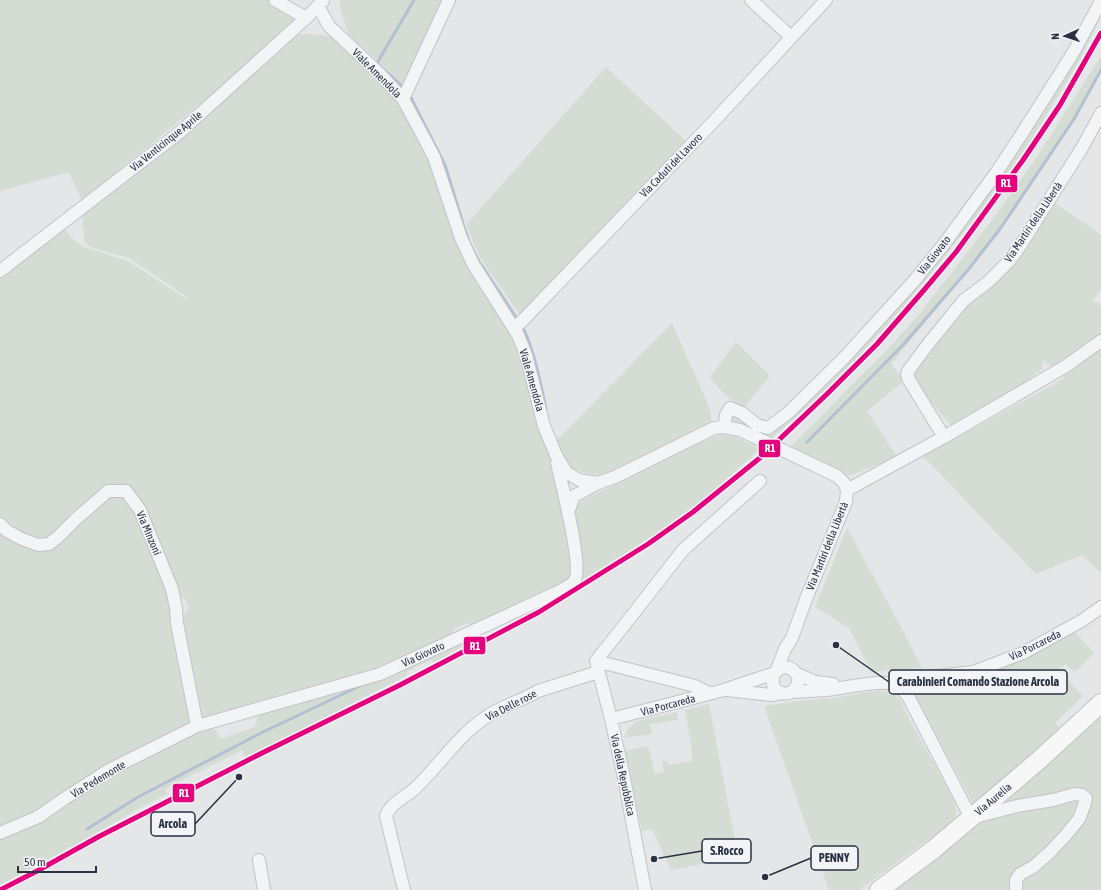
<svg xmlns="http://www.w3.org/2000/svg" width="1101" height="890" viewBox="0 0 1101 890" font-family="'Asap Condensed',sans-serif">
<style>
.green{fill:#d4dcd4}
.lines{fill:none;stroke-linecap:round;stroke-linejoin:round}
.stream{stroke:#b3c0d3;stroke-width:3}
.street-casing{stroke:#c1c3c6;stroke-width:14}
.primary-casing{stroke:#c0c2c6;stroke-width:20}
.street{stroke:#f3f4f6;stroke-width:12}
.primary{stroke:#f7f7f7;stroke-width:18}
.rail-1-casing{stroke:#f2f4f8;stroke-width:8}
.rail-1{stroke:#e5007d;stroke-width:5}
.labels{text-anchor:middle;dominant-baseline:central;stroke-width:3;stroke-linejoin:round;paint-order:stroke}
.street-label{font-size:11px;fill:#2a3142;stroke:#f2f4f8}
.leader{fill:none;stroke:#2a3142;stroke-width:1.5}
.callout-dot{fill:#2a3142;stroke:#f2f4f8;stroke-width:1.5}
.callout{fill:#f2f4f8;stroke:#2a3142;stroke-width:1.5}
.callout-label{font-size:12px;text-anchor:middle;font-weight:bold;fill:#2a3142}
.line-badge{stroke:#f2f4f8;stroke-width:1.5}
.badge-label{font-size:11px;text-anchor:middle;font-weight:bold;fill:#fff}
</style>
<rect width="100%" height="100%" fill="#e4e6e8"/>
<!-- green -->
<path class="green" d="M0,0H273L306,18L82,200L69,172L0,191Z
M340,0H446L405,87L398,79L348,34L340,7Z
M1101,5V17L1078,63L1029,143L978,214L928,277L891,321L847,368L802,412L772,438L755,433L741,425L731,422L730,414L769,430L916,283Z
M307,34L324,35L341,40L401,100L423,139L459,238L516,335L554,456L567,513L573,579L480,626L467,623L454,629L449,641L407,660L198,724L178,623L189,609L186,599L176,597L127,490H108L81,513L72,512L66,519L67,527L39,544L0,522V274L62,225L71,238L84,247L128,261L186,299L187,297L129,258L93,248L88,245L85,242L81,210L289,35Z
M1101,56V70L1074,119L1000,229L968,269V270L891,364L904,381L867,411L897,457L854,474L848,475L840,472L789,448L886,351L918,316L992,220L1037,157Z
M606,67L687,142L520,315L480,258L466,225Z
M1055,203L1101,235V290L1093,300L1101,306V573L1082,555L1036,574L923,456L1065,378L1043,360L1042,369L1016,389L953,428L910,377L967,304L1013,260Z
M672,323L710,409L712,425L617,468C614,470 610,473 606,474C596,477 575,471 567,464C562,458 559,448 556,441Z
M736,342L770,376L743,409L724,394L710,377Z
M725,435L737,437L760,449L710,494L684,514L638,546L603,569L581,581L571,518L577,503L705,440L716,436Z
M109,493H125L139,511L170,589L195,725L0,832V526L38,547Z
M847,528L895,616L922,668L893,670L871,672L849,628L815,607Z
M1074,632L1094,653L1075,672L1065,664L1058,670L1083,696L1055,723L1062,730L974,805L910,686L963,677L1038,650Z
M470,635L472,641L435,662L430,660L408,671L406,676L245,758L242,750L165,789L167,794L136,810L82,841L0,885V836L111,772L193,731L214,728L221,739L255,727L259,711L320,694Z
M880,690L889,692L900,699L907,715L950,792L955,804L956,815L951,823L859,890H829L767,715L765,706L796,701L833,698Z
M709,704L738,856L712,862L671,870L652,829L642,831L625,751L648,746L655,774L664,772L662,762L667,761L668,765L692,761L691,757H693L685,710L698,707Z
M1101,711V890H887Z
M677,712L678,720L650,724L652,734L624,738L628,729L637,721Z"/>
<g class="lines">
<!-- stream -->
<path class="stream" d="M404,88L397,81L377,63L414,0
M409,94L445,165L464,227L469,242L478,260L518,320
M522,326C535,352 540,381 546,409
M807,442L902,346L968,270L1000,229L1074,119L1101,70
M87,829L138,797L263,732L364,684"/>
<defs>
<path id="street" d="M275,0L306,18
M751,0L791,37
M318,6L329,26L379,73L403,99L424,138L434,157L461,238L473,264L518,335L526,355L544,426L556,455L566,472L579,480L598,483L615,477L714,428L724,427L740,430L837,476L844,483L847,490
M403,99L449,0
M0,271L180,132L306,18L323,1
M514,329L525,318L714,121L826,0
M724,427L726,415L730,408L742,413L757,425L768,428L788,413L844,358L914,281L944,244L996,173L1021,135L1073,53L1101,1
M944,437L1066,366L1101,341
M847,490L944,437L909,380L907,374L908,371L929,343L964,300L988,282L1010,260L1020,246L1056,189L1082,148L1101,113
M568,512L574,496L598,483
M0,524L7,531L22,539L38,545L49,544L58,537L76,519L108,491H126L140,510L172,589L176,608L177,623L197,726
M596,661L637,609L683,550L760,481
M596,661L695,686L709,693
M597,665L611,719L623,773L645,890
M777,670L785,649L792,638L806,599L846,502L847,490
M797,674L816,682L833,684
M893,684L905,680L973,672L1023,653L1083,620L1101,607
M727,690L771,695L783,693
M791,692C805,691 820,691 834,689C847,687 882,680 893,684C900,686 905,692 909,698L971,818L1017,806L1053,800L1075,794L1082,795L1086,798L1084,806L1079,819L1065,836L1049,853L1033,867L1020,874L1016,880V890
M611,719L724,690L775,673C780,667 788,665 794,671C797,674 799,678 798,682C795,702 764,694 775,673
M0,833L38,817L64,799L109,770L197,726L380,674L560,591C565,588 572,585 575,580C583,566 561,482 557,463
M259,860L264,890
M404,890L386,816C390,804 402,799 412,791C438,768 456,737 486,717C501,706 522,701 538,691L598,672"/>
<path id="primary" d="M879,890L934,849L1038,761L1101,703"/>
</defs>
<!-- street casing -->
<use href="#street" class="street-casing"/>
<!-- primary casing -->
<use href="#primary" class="primary-casing"/>
<!-- street -->
<use href="#street" class="street"/>
<!-- primary -->
<use href="#primary" class="primary"/>
<defs>
<path id="rail-1" d="M0,890L37,871L98,837L260,754L400,685L539,612L648,544L693,512L761,457L827,394L877,344L924,290L956,252L1023,160L1060,105L1101,33"/>
</defs>
<!-- rail-1 casing -->
<use href="#rail-1" class="rail-1-casing"/>
<!-- rail-1 -->
<use href="#rail-1" class="rail-1"/>
</g>
<g class="labels">
<!-- street labels -->
<g class="street-label">
<text transform="translate(377 73) rotate(45)">Viale Amendola</text>
<text transform="translate(166 141) rotate(-39)">Via Venticinque Aprile</text>
<text transform="translate(671 165) rotate(-46)">Via Caduti del Lavoro</text>
<text transform="translate(1033 222) rotate(-56)">Via Martiri della Libertà</text>
<text transform="translate(934 255) rotate(-52)">Via Giovato</text>
<text transform="translate(532 380) rotate(74)">Viale Amendola</text>
<text transform="translate(149 533) rotate(67)">Via Minzoni</text>
<text transform="translate(827 546) rotate(-68)">Via Martiri della Libertà</text>
<text transform="translate(1035 645) rotate(-26)">Via Porcareda</text>
<text transform="translate(423 654) rotate(-25)">Via Giovato</text>
<text transform="translate(511 705) rotate(-27)">Via Delle rose</text>
<text transform="translate(668 705) rotate(-15)">Via Porcareda</text>
<text transform="translate(623 775) rotate(78)">Via della Repubblica</text>
<text transform="translate(98 779) rotate(-31)">Via Pedemonte</text>
<text transform="translate(993 799) rotate(-40)">Via Aurelia</text>
</g>
</g>
<!-- callouts -->
<path class="leader" d="M836 645L889 682M239 777L195 824M654 859L702 851M765 877L811 858"/>
<g class="callout-dot">
<circle cx="836" cy="645" r="4"/>
<circle cx="239" cy="777" r="4"/>
<circle cx="654" cy="859" r="4"/>
<circle cx="765" cy="877" r="4"/>
</g>
<g class="callout">
<rect x="889" y="670" width="178" height="24" rx="4"/>
<rect x="151" y="812" width="44" height="24" rx="4"/>
<rect x="702" y="839" width="49" height="24" rx="4"/>
<rect x="811" y="846" width="47" height="24" rx="4"/>
</g>
<g class="callout-label">
<text x="978" y="686">Carabinieri Comando Stazione Arcola</text>
<text x="173" y="828">Arcola</text>
<text x="727" y="855">S.Rocco</text>
<text x="834" y="862">PENNY</text>
</g>
<g class="line-badge">
<rect x="995" y="174" width="23" height="19" rx="4" fill="#e5007d"/>
<rect x="758" y="439" width="23" height="19" rx="4" fill="#e5007d"/>
<rect x="463" y="636" width="23" height="19" rx="4" fill="#e5007d"/>
<rect x="172" y="783" width="23" height="20" rx="4" fill="#e5007d"/>
</g>
<g class="badge-label">
<text x="1006" y="187">R1</text>
<text x="770" y="452">R1</text>
<text x="475" y="650">R1</text>
<text x="184" y="797">R1</text>
</g>
<!-- north arrow -->
<g transform="translate(1065 36) rotate(267)" stroke="#f2f4f8" stroke-width="3" paint-order="stroke">
<path d="M0-3L7 15L0 10L-7 15Z" fill="#2a3142"/>
<text y="-6" font-size="11" font-weight="bold" text-anchor="middle" fill="#2a3142">N</text>
</g>
<!-- scale -->
<path d="M18 866v6h78v-6" fill="none" stroke="#2a3142" stroke-width="2"/>
<text x="24" y="866" font-size="12" fill="#2a3142" stroke="#f2f4f8" stroke-width="3" paint-order="stroke">50 m</text>
</svg>
